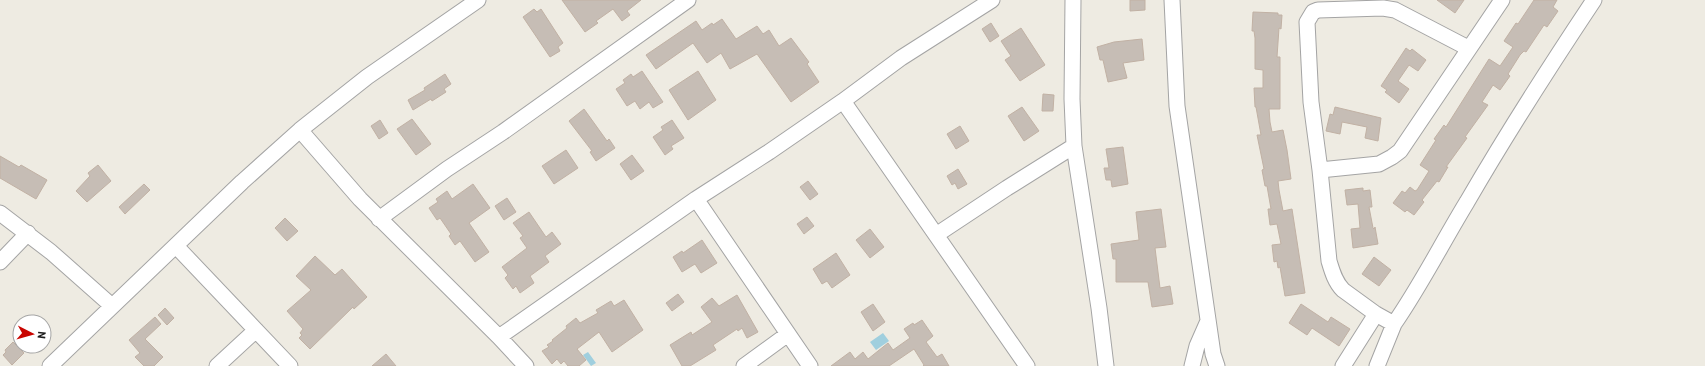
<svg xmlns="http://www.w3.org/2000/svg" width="1705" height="366" viewBox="0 0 1705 366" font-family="Barlow,sans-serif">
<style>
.water{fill:#a0cfde}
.building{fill:#c6bdb5;stroke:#c1b1a4}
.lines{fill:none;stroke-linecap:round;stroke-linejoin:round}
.minor-casing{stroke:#a4a4a4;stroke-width:17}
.minor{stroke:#fff;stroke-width:15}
</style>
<rect width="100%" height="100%" fill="#eeebe2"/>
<!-- water -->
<path class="water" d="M883,333L889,341L876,350L870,342Z
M588,352L596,363L591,366L583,355Z"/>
<!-- building -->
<path class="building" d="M562,0H641L627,11L630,15L622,21L613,9L596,21L598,23L585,32Z
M1130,0H1145V10L1130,11Z
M1437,0H1464L1455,13Z
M1534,0H1557L1553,7L1558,11L1547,27L1544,25L1526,52L1524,51L1520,55L1508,74L1510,76L1500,90L1493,85L1482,102L1488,105L1465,137L1467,138L1446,167H1448L1439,182L1437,181L1422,200L1424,202L1414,215L1407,210L1405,212L1393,203L1402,191L1405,193L1410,187L1415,191L1417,190L1429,171L1420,165L1436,140L1434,139L1444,125L1446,127L1489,59L1500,66L1513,47L1504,41L1516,23L1518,24Z
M534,9L537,12L541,9L563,43L558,47L560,51L550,57L523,17Z
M1253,12L1278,13V15H1282L1281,29L1279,28L1277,57H1280V109H1269L1270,122L1272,132L1283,130L1287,150L1291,179L1278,181L1279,190L1283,211L1292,209L1305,293L1285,296L1280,267L1278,268L1277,261L1274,262L1272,245L1281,244L1277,224L1270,225L1268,209H1271L1267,186H1265L1262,170L1264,169L1257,135H1261L1256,107H1255L1254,88H1263V70L1255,69V38L1254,31H1252Z
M722,19L736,39L757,26L763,34L769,30L779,46L791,38L809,62L807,64L819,82L791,102L757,54L730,69L721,53L707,63L693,43L656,69L646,55L696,21L702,30L712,23L713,25Z
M991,23L999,36L990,42L982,29Z
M1021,28L1045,65L1020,81L1005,60L1011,56L1001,41Z
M1142,39L1144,60L1123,63L1127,78L1108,82L1103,60H1100L1097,47L1114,42Z
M1406,48L1410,51L1412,49L1426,60L1418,71L1409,65L1398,81L1409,89L1399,103L1385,92L1387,90L1381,86Z
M642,71L663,102L653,108L649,102L640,109L635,101L627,106L616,89L625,83L623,80L631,74L633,77Z
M698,71L716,100L688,120L669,90Z
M445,74L451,84L444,89L446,92L432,101L431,99L413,110L408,100L425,90L424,88Z
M1043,94L1054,95L1053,111H1042Z
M1022,107L1039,131L1024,141L1008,116Z
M1335,107L1381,118L1378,141L1365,138L1367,127L1342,122L1340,134L1326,131L1330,114L1333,115Z
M584,109L607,141L609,139L615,148L596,161L590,152L592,151L569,121Z
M412,119L431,144L416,155L397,129Z
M380,120L388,133L379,139L371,126Z
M672,120L684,138L671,146L673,149L665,155L653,137L663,130L661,127Z
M960,126L969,141L956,149L947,134Z
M1123,147L1128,184L1112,187L1111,180H1106L1104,168H1109L1106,149Z
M566,150L578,168L554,184L542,166Z
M632,155L644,171L631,180L620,164Z
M0,156L19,167L21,165L47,180L36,199L0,178Z
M98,165L111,181L87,202L76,191L90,176L88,173Z
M958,169L967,184L958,189L955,183L952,185L947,176Z
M808,181L818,194L810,200L800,187Z
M144,184L150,190L125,214L119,207Z
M473,184L490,208L469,223L489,252L475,262L460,241L455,245L449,236L451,234L440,218L437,220L429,208L438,202L436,199L447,191L452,199Z
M1363,188V191L1370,190L1372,207H1369L1373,228L1374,229L1375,227L1378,244L1353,248L1351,229L1360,228L1358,204L1347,205L1345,190Z
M507,198L516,212L504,220L495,206Z
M1161,209L1166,247L1155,248L1160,288L1170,286L1173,304L1152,307L1148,282H1116V259H1113L1111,244L1139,240L1136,212Z
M529,212L546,237L552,232L561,244L545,256L549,262L530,276L534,283L520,293L516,286L513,289L505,278L508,275L502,267L527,248L520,238L523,236L513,223Z
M807,217L814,226L804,234L797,224Z
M285,218L298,231L287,241L275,228Z
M870,229L884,247L870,258L856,240Z
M702,240L717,263L701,273L695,264L682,272L673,257L682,251L683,253Z
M836,253L850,275L832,288L827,281L822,284L813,269Z
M315,256L335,275L342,269L367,297L354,309L353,307L310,349L299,338L302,335L300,333L303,329L287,311L311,290L296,276Z
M1374,257L1391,270L1379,286L1362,274Z
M678,294L684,302L672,311L666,303Z
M737,295L758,332L747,338L742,328L738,331L737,329L713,345L716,350L690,366H682L670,345L691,332L692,335L712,322L701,307L712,298L719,306Z
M624,300L643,330L612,352L599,332L577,349L586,360L579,366H568L564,361L561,364L557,359L552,364L542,351L549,347L547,345L553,341L552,340L567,328L566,326L576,318L580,323L598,313L596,310L611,301L614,306Z
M873,304L885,322L873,331L861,312Z
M1301,304L1328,322L1331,317L1350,329L1339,346L1312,328L1307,335L1289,323Z
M165,308L174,318L167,325L158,315Z
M155,317L161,324L145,339L163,357L154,366H144L135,357L140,353L129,340Z
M922,320L933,336L926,342L937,357L942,354L949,366H923L924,365L914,349L889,366H831L850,352L855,359L863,352L868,359L888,343L893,350L910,338L904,329L913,323L914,325Z
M13,342L24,353L12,365L3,355L6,352L5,350Z
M386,354L396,366H372Z"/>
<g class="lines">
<defs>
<path id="minor" d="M1073,0L1072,99L1074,146L1099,308L1106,366
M1172,0L1177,106L1213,354L1217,366
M1468,48L1395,10L1383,8L1318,10L1313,12L1307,22L1311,102L1320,170L1329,261C1332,271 1335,282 1343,290L1376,314L1394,324C1421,285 1442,243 1467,202C1507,133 1550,66 1594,0
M843,101L1027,366
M300,130L360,199L499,337L526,366
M1320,170L1379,164L1392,157L1400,151L1502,0
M696,199L810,366
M0,213L51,252L112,306
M379,219L447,169L503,132L688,0
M936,235L1007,188L1074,146
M176,246L290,366
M0,262L28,233
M499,337L696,199L769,152L843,101L901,58L992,0
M50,366L242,182L300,130L367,77L478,0
M217,366L256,330
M744,366L788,334
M1192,366L1197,346L1208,321
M1343,366L1376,314
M1377,366L1394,324"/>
</defs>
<!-- minor casing -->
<use href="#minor" class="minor-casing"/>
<!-- minor -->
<use href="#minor" class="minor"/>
</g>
<!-- north arrow -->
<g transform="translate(32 334) rotate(96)"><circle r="19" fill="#ffffff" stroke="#a5a5a5"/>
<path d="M0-3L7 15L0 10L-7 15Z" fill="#c90500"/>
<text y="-6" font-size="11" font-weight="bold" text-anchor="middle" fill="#1d1d1d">N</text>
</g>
</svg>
